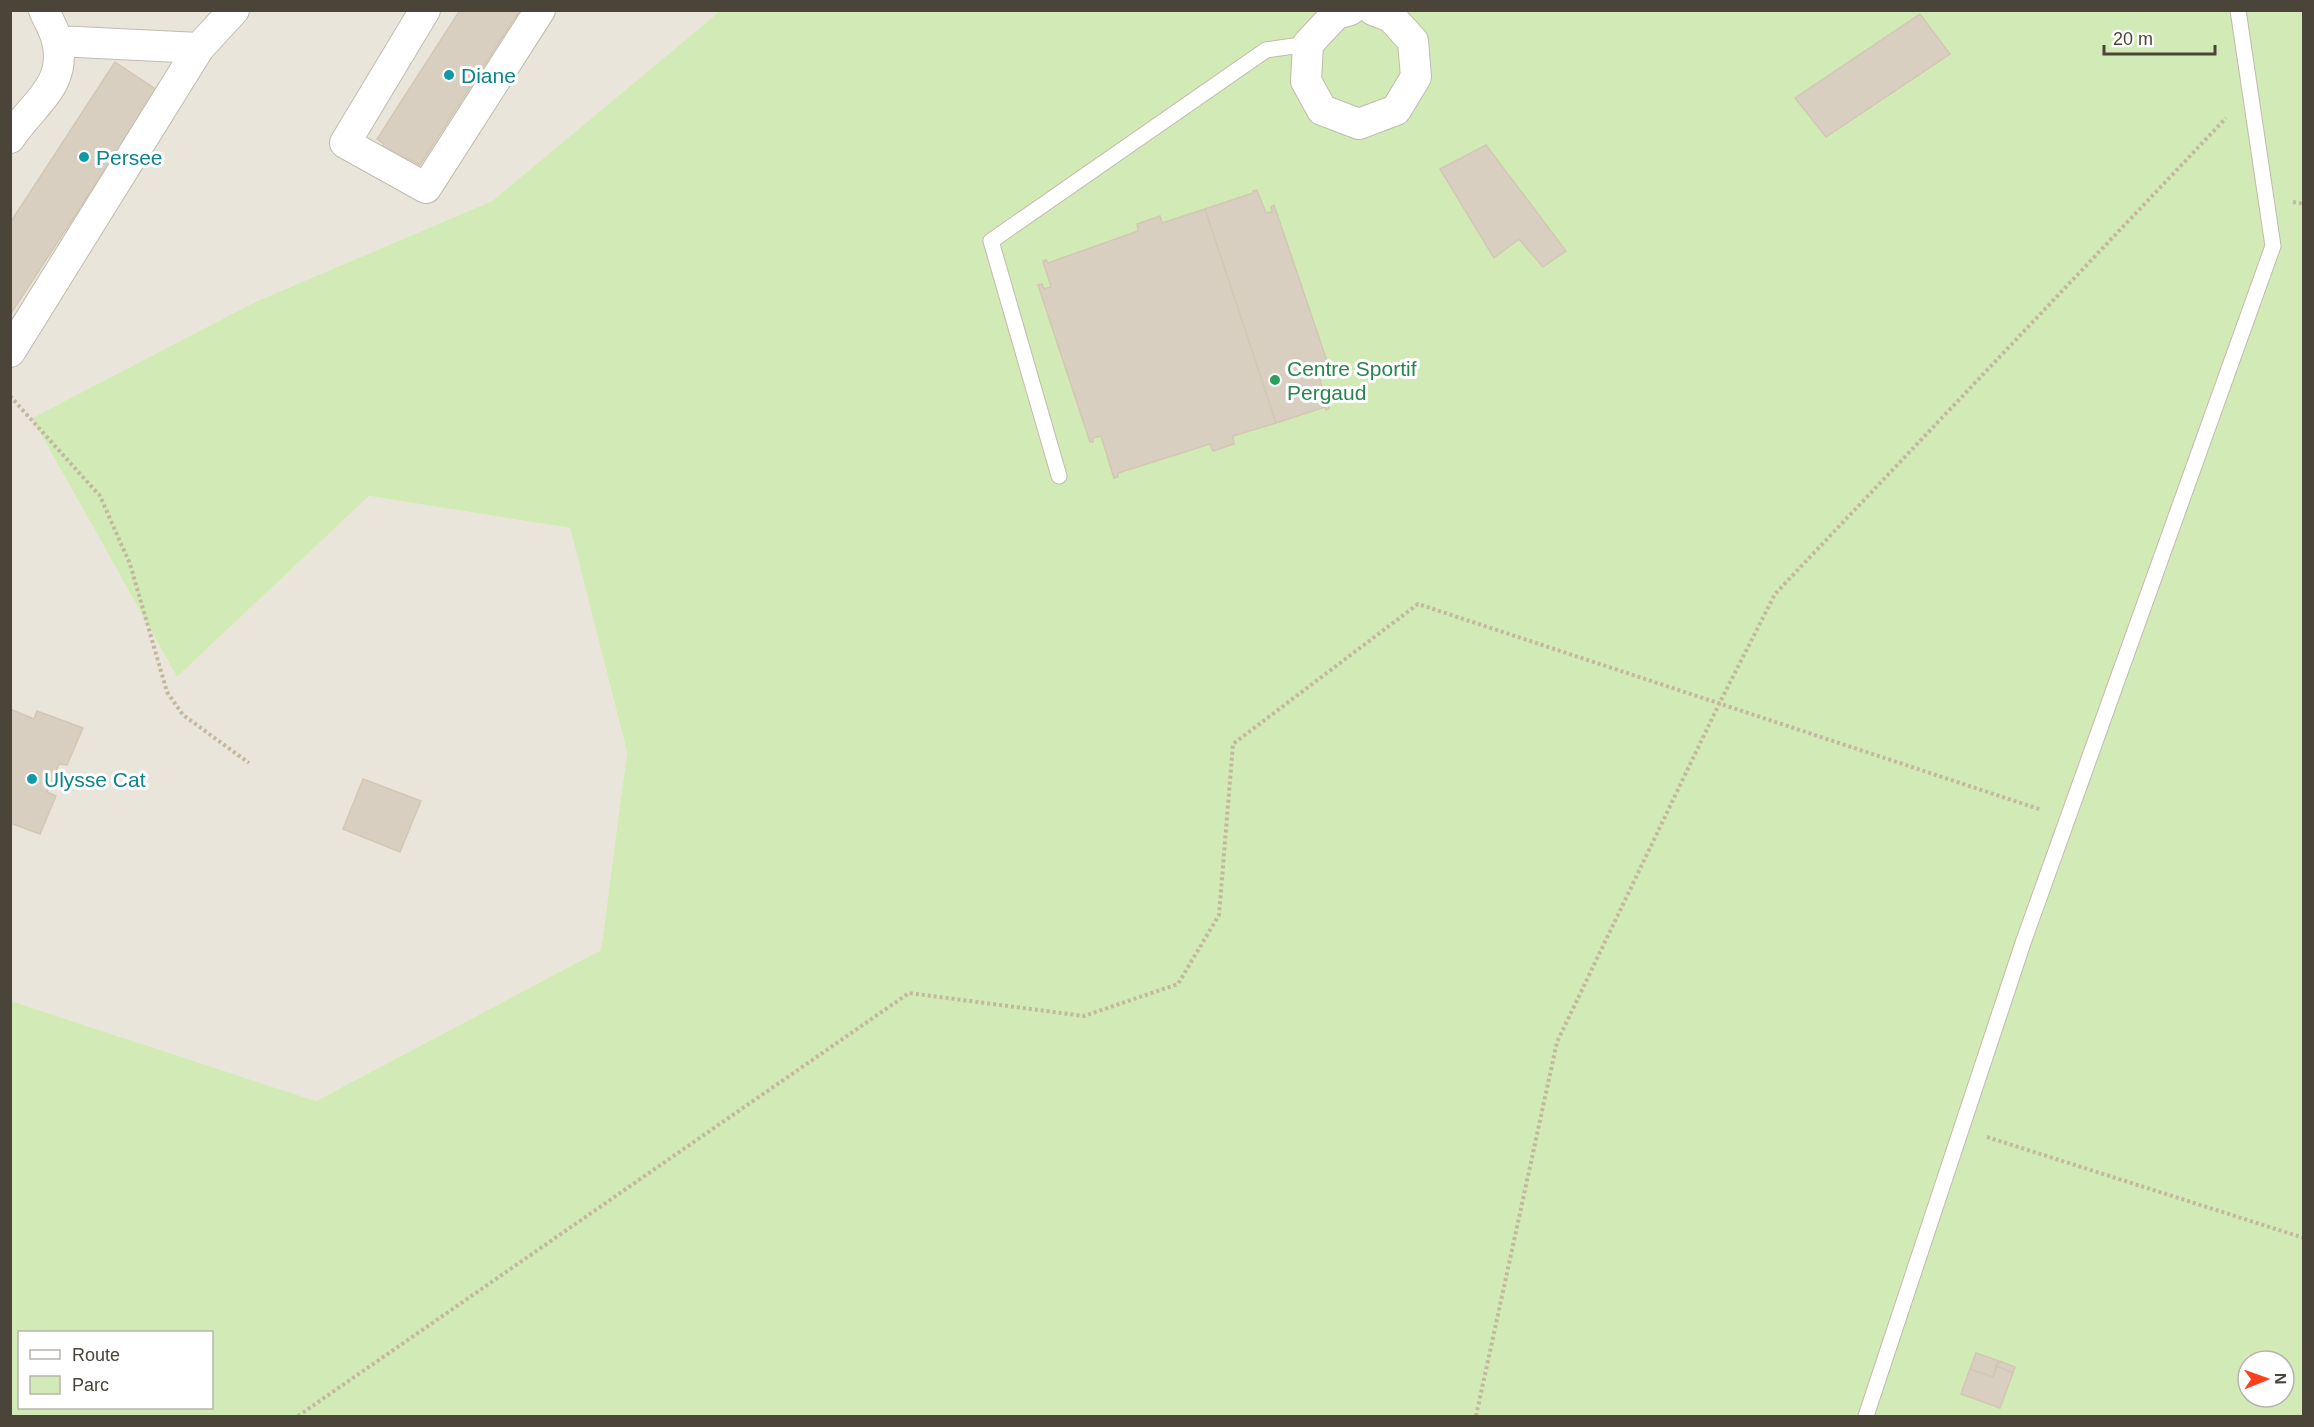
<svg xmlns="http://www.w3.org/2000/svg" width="2314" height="1427" viewBox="0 0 2314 1427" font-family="Arial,sans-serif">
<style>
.residential{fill:#eae5da}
.green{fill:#d2eab5;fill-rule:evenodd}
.building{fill:#d8cfc1;stroke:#d3c7b4;stroke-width:1.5}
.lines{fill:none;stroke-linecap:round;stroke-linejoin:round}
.lane-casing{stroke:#c2bbae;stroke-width:17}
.street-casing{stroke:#c2bbae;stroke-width:32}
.path{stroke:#c4b79f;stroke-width:4;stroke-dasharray:3 3;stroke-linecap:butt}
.lane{stroke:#fff;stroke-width:15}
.street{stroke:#fff;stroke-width:30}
.culture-dot{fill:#0f9aa8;stroke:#fff;stroke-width:2}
.leisure-dot{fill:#2e9e5b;stroke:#fff;stroke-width:2}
.labels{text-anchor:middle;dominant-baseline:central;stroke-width:6;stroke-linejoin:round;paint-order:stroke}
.culture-label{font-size:21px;fill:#0d838f;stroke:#fff;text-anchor:start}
.leisure-label{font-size:21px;fill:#27864d;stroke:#fff;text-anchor:start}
</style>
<rect width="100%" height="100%" fill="#f6f3ec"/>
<!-- residential -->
<path class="residential" d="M11,11H720L492,201L255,302L32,418L177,677L369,496L570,528L627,752L601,950L316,1101L11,1001Z"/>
<!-- green -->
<path class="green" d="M720,11H2303V1416H11V1001L316,1101L601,950L627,752L570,528L369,496L177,677L32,418L255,302L492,201ZM20,1332H212V1408H20ZM2248,1361H2284V1397H2248Z"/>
<!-- building -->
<path class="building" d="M460,10H520L420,165L407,158L401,165L379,151L384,144L377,139Z
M1920,14L1950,54L1826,137L1795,98Z
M115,62L157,90L10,315V223Z
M1486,145L1566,251L1543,267L1519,239L1494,258L1440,169Z
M1257,190L1266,213L1272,212L1271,207L1274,205L1328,364L1325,365L1323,361L1315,364L1329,408L1326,410L1325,407L1276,423L1205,209L1253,193V191Z
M1205,209L1276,423L1233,436L1234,444L1213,451L1210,444L1118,473V477L1114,478L1101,436L1093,438V442H1090L1038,285L1042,284L1044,289L1051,287L1043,261L1046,260L1048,263L1138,231L1137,224L1160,216L1162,223Z
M10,709L34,719L37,711L83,728L67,765L59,764L47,792L56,796L40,834L10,823Z
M363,779L421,801L400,852L343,829Z
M1976,1353L1999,1361L1993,1377L1970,1369Z
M1999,1361L2015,1367L2013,1373L1996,1366Z
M1996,1366L2013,1373L2000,1408L1961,1394L1970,1369L1993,1377Z"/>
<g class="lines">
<defs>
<path id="lane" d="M1059,476L991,241L1266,50L1308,44
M1866,1416L2024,940L2273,246L2238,10"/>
<path id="street" d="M425,10L345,143L426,188L540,10
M1350,10L1336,14L1308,44L1306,81L1322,110L1359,124L1396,110L1416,77L1413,41L1391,17L1373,10
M57,41L199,48
M10,138C31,105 68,86 57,41C55,31 48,20 44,10
M10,352L199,48L234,10"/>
</defs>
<!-- lane casing -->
<use href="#lane" class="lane-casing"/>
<!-- street casing -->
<use href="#street" class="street-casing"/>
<!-- path -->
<path class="path" d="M2293,202L2304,204
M10,396L100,496L130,564L167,692L183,715L249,763
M1987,1137L2304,1238
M298,1416L909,993L1084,1016L1178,984L1219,915L1233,744L1418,604L2042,810
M1476,1416L1557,1042L1719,704L1775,594L2226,118"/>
<!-- lane -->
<use href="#lane" class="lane"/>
<!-- street -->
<use href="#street" class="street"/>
</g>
<!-- markers -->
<g class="culture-dot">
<circle cx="449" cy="75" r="6"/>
<circle cx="84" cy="157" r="6"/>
<circle cx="32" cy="779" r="6"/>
</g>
<circle class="leisure-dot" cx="1275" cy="380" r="6"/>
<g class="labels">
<!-- culture labels -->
<g class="culture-label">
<text x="461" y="75">Diane</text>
<text x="96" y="157">Persee</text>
<text x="44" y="779">Ulysse Cat</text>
</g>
<!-- leisure labels -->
<g class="leisure-label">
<text x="1287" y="368">Centre Sportif<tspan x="1287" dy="24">Pergaud</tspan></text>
</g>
</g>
<!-- border -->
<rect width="2314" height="1427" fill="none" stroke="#4b4439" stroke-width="24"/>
<!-- legend -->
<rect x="18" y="1331" width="195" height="78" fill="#ffffff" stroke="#b7b4b0" stroke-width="1.5"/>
<rect x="30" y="1350" width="30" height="9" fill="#ffffff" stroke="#b7b4b0" stroke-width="1.5"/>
<text x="72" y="1361" font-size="18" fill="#4b4439">Route</text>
<rect x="30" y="1376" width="30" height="18" fill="#d2eab5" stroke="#b7b4b0" stroke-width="1.5"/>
<text x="72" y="1391" font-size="18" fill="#4b4439">Parc</text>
<!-- north arrow -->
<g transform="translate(2266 1379) rotate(89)"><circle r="28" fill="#ffffff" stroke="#b7b4b0" stroke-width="1.5"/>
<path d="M0-4.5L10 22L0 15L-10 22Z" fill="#fc3f1d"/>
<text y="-9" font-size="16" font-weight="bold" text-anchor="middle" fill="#4b4439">N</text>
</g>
<!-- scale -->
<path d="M2104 45v9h111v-9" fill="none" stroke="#4b4439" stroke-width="3"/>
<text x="2113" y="45" font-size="18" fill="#4b4439" stroke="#ffffff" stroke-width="4.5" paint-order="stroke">20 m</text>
</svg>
